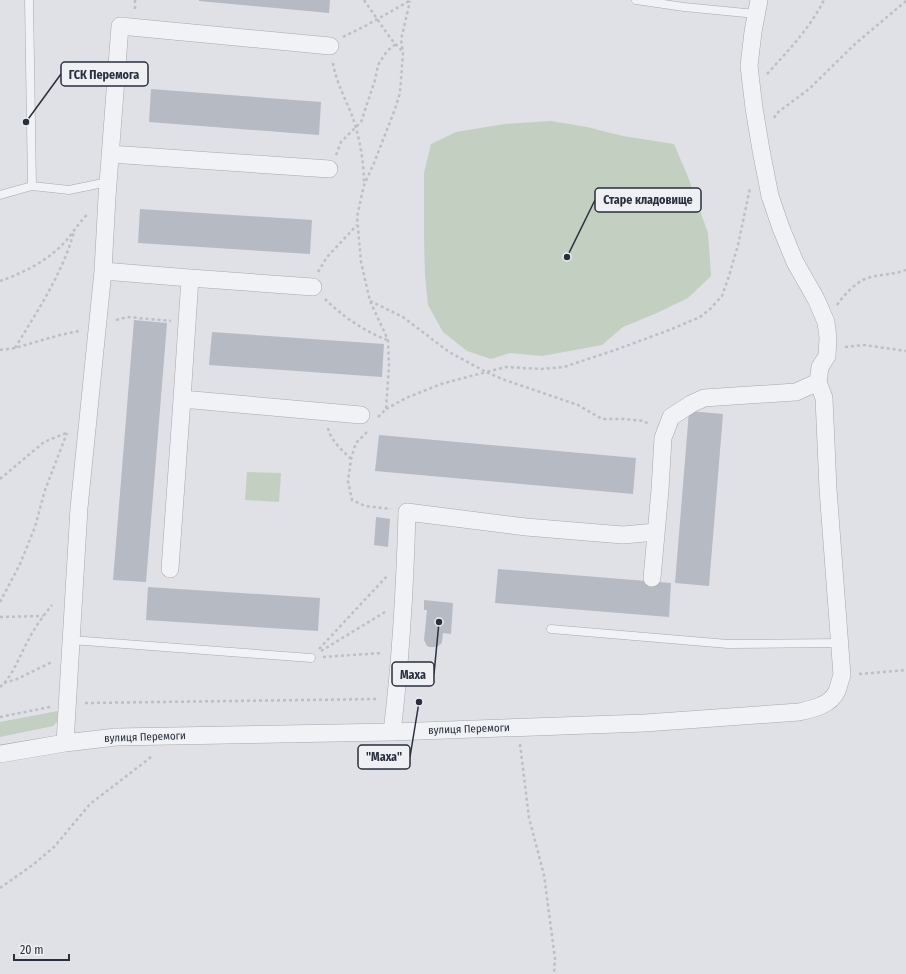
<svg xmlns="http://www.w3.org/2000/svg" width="906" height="974" viewBox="0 0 906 974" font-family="'Fira Sans Condensed',sans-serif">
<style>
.green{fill:#c3cfc1}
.building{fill:#b6bac2}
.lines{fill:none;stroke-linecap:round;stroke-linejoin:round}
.lane-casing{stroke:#a5a8b0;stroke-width:9}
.street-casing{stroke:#a5a8b0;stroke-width:18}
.path{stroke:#bdbfc5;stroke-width:2.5;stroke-dasharray:3 3;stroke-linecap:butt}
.lane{stroke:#f1f2f5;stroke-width:8}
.street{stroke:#f1f2f5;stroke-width:17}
.labels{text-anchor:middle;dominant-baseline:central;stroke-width:3;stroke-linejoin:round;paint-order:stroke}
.street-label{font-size:11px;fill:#292f3c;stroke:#eef0f4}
.leader{fill:none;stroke:#292f3c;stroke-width:1.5}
.callout-dot{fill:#292f3c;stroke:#eef0f4;stroke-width:1.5}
.callout{fill:#eef0f4;stroke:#292f3c;stroke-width:1.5}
.callout-label{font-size:12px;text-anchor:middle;font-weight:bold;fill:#292f3c}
</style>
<rect width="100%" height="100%" fill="#dfe1e6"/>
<!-- green -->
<path class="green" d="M551,121L587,127L623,136L674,144L688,177L708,233L711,276L688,298L657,313L623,327L602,345L542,356L510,353L491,359L467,351L443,332L428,305L425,276L424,238V173L431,144L456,132L505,124Z
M247,472L281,473L279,502L245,500Z
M58,711L57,722L53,726L0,737V722Z"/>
<!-- building -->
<path class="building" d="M199,0H330L329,13L199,1Z
M151,89L321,102L319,135L149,122Z
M140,209L312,220L310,254L138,243Z
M134,320L167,323L146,582L113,580Z
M212,332L384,344L382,377L209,365Z
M689,411L723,414L709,586L675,583Z
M379,435L636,458L633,494L375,471Z
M376,517L390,519L388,547L374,545Z
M498,569L671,583L669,617L495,603Z
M148,587L320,598L318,631L146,620Z
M424,600L453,603L451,634L443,633L442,642L441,644L436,647H430L427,646L424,640L427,610H424Z"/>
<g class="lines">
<defs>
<path id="lane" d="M29,0L32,186
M636,0L684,7L756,14
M0,195L32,186L69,190L108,182
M551,629L728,644L840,643
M71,640L311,658"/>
<path id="street" d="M110,154L329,169
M103,271L190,278L182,399L361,415
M190,278L313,287
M170,569L182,399
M652,578L660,490L663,438L671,417L691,404L704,398L796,392L818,382
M392,732C401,659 405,586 407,512L526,527L623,535L656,532
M65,743L79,508L103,271L107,197L120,26L330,46
M0,754L65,743L116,737L392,732L645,723L799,712C813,709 831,705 837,691C839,686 840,680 842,675L828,489L824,398L818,382L820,367L827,356L828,338L826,322L816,299L795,262L781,228L770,196L761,150L754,108L749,66L753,32L759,0"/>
</defs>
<!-- lane casing -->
<use href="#lane" class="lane-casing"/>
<!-- street casing -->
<use href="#street" class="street-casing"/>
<!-- path -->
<path class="path" d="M364,0L391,39L403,52
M135,9V0
M343,37L367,25L411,0
M333,63C336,81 344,96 351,113C359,133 364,162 364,183
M767,74C788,51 810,28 824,0
M774,118L777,113L809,89L855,44L906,1
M336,155L341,142L361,122L375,80L378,65L387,51L396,44
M318,272L327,257L357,225
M0,281C23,273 45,262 62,245C72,235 78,223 88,214
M325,299C342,316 364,331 387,340
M370,301L403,317L449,352L486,372L506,367L541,369L564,367L618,349L672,329L700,317L710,309L722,296L729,276L738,245L750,188
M837,305C844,295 854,284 865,279C878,274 893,275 906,270
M116,320L127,317L171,321
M845,347L864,345L906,351
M15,348C38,310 62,274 74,232
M0,350L15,348L60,335L79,331
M386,409L406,398L441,384L486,372L502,379L578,405L602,419H624L644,421L650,425
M378,417L386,409L389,366L388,340L370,301L361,262L357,217L364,185L374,163L395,109L400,93L403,52L401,40L410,1
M328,428C331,441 342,450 351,459
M367,432L356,443L351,459L348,481L352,500L365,506L391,509
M0,479L44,442L66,433
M0,602L20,564L35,527L45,490L67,433
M0,617L43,616
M319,649L387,576
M321,651L385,612
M323,657L382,653
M859,674L906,670
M4,683L17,679L52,662
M0,687C14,675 20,654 29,639C35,627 43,616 52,605
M85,703L378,699
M0,717L50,707
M520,744L529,818L544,875L555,959L554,974
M0,888L34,864L55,846L90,804L146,761L153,755"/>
<!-- lane -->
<use href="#lane" class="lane"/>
<!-- street -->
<use href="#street" class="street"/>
</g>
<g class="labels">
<!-- street labels -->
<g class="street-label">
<text transform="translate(469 729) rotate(-2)">вулиця Перемоги</text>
<text transform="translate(145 737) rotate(-2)">вулиця Перемоги</text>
</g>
</g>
<!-- callouts -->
<path class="leader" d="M26 122L61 74M567 257L595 200M439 622L434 674M419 702L410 757"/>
<g class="callout-dot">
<circle cx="26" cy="122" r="4"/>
<circle cx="567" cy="257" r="4"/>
<circle cx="439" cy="622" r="4"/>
<circle cx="419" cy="702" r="4"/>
</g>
<g class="callout">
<rect x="61" y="62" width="87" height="24" rx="4"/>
<rect x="595" y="188" width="106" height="24" rx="4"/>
<rect x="392" y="662" width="42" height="24" rx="4"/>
<rect x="358" y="745" width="52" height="24" rx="4"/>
</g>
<g class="callout-label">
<text x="104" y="79">ГСК Перемога</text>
<text x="648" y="204">Старе кладовище</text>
<text x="413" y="679">Маха</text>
<text x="384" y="761">"Маха"</text>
</g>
<!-- scale -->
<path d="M14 954v6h55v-6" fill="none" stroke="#292f3c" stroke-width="2"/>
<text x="20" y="954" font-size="12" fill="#292f3c" stroke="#eef0f4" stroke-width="3" paint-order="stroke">20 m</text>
</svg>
